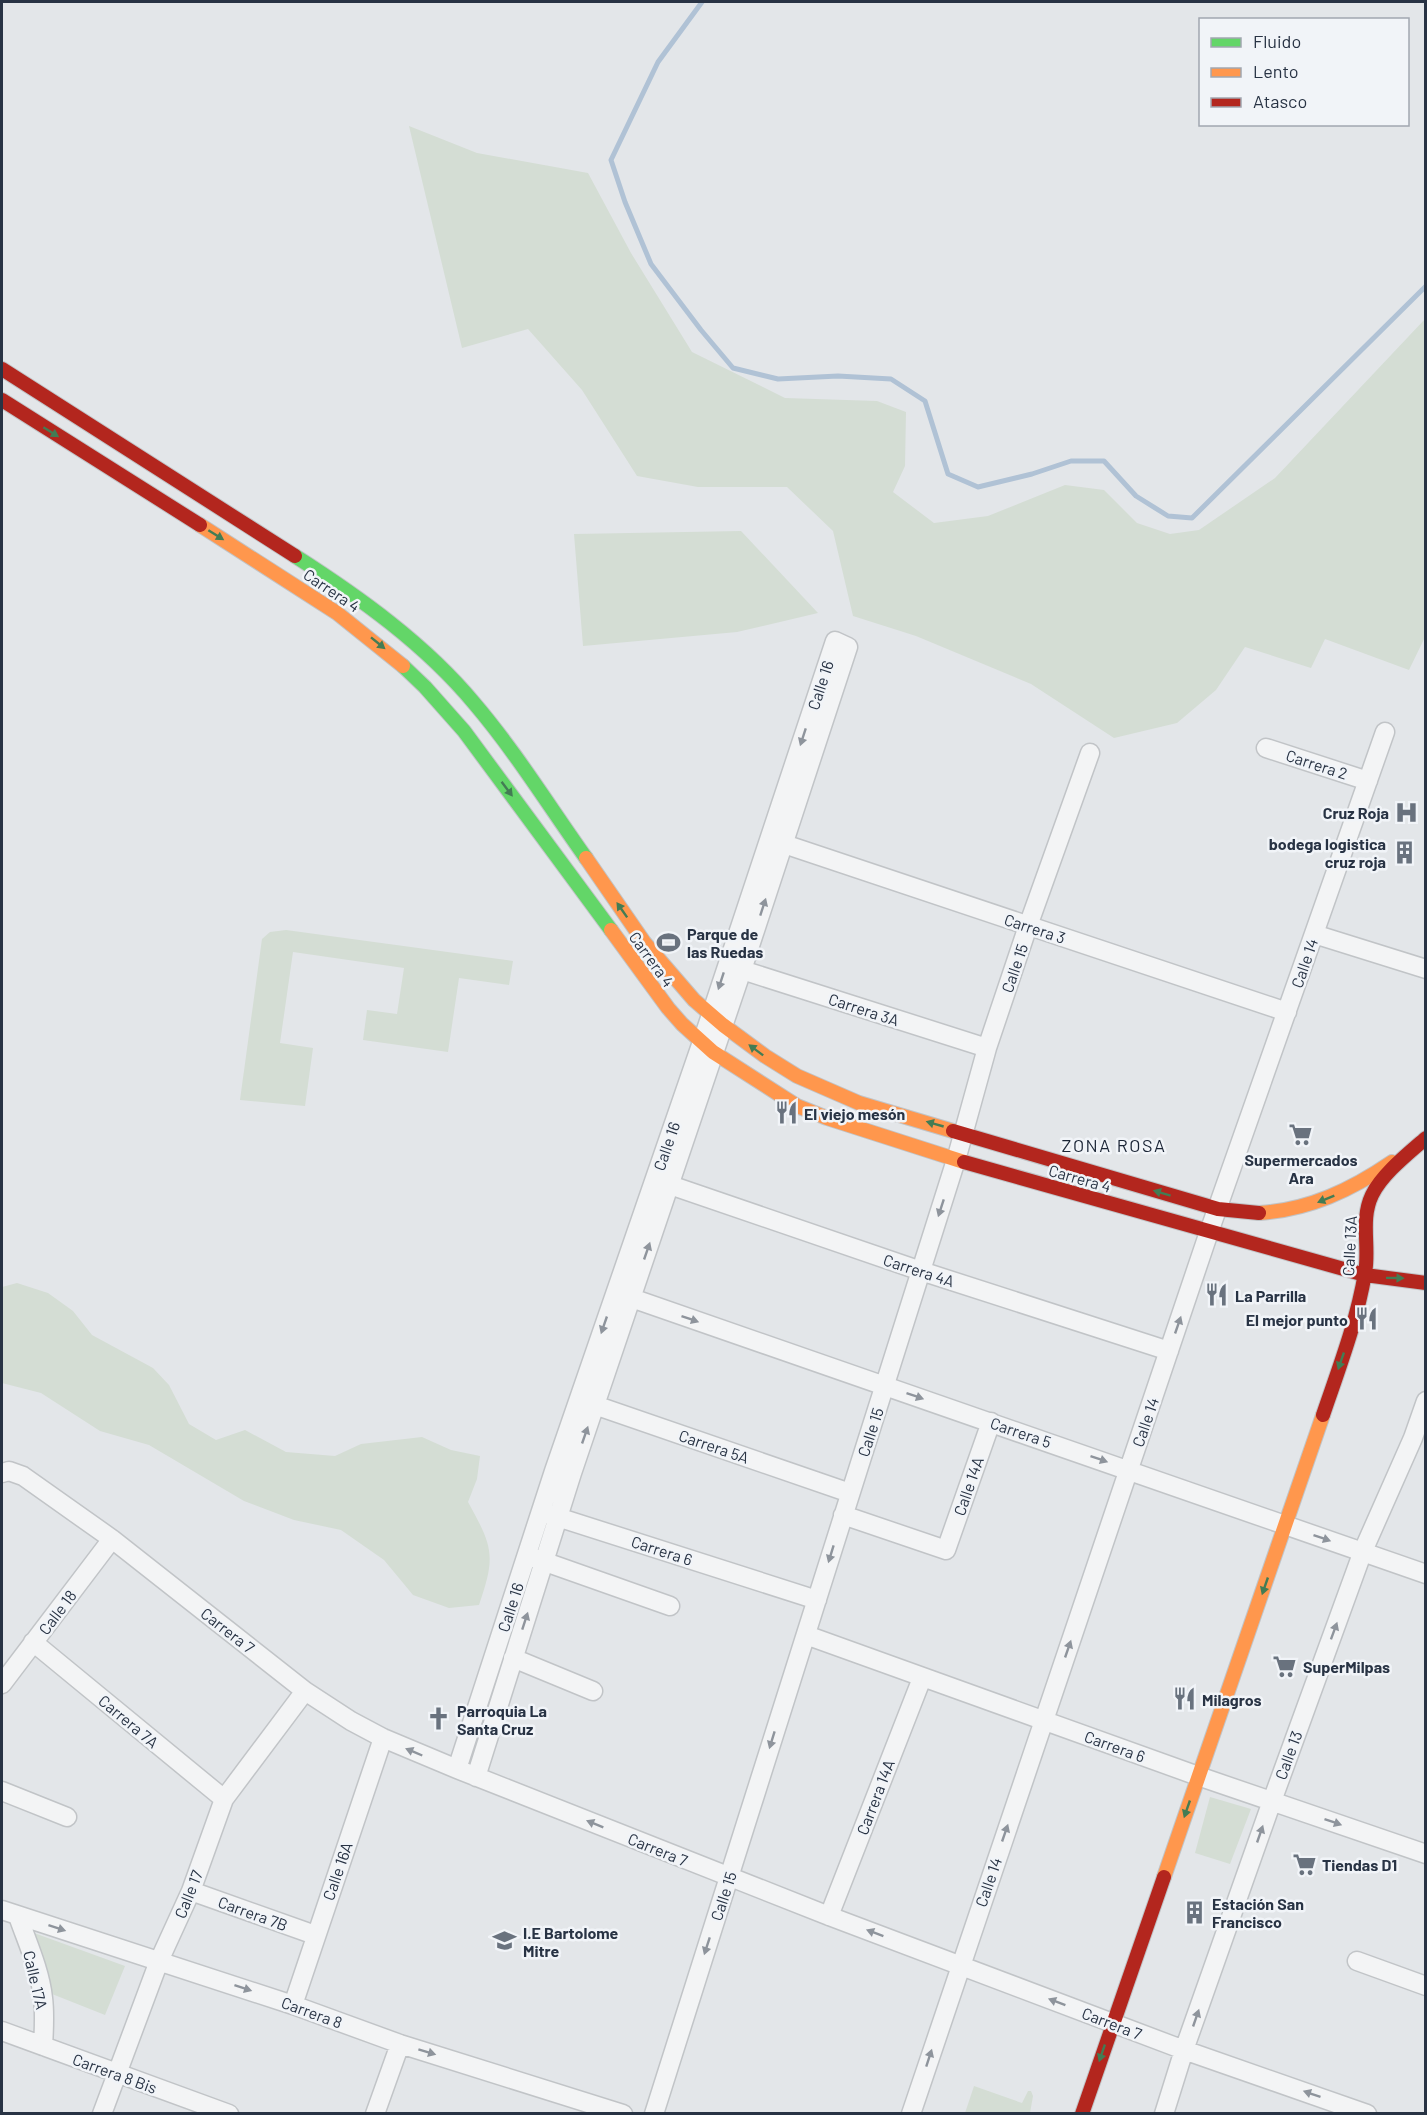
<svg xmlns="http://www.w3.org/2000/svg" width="1427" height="2115" viewBox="0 0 1427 2115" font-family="Barlow,sans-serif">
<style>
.green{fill:#d4ddd4}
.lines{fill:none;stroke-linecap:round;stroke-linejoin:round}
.stream{stroke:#b0c2d5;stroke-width:5}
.street-casing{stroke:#c1c4c7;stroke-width:21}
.fast-casing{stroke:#c1c4c7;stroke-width:16}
.slow-casing{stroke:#c1c4c7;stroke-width:16}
.jam-casing{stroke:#c1c4c7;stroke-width:16}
.street{stroke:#f3f4f5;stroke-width:18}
.fast{stroke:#63d668;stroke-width:14}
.slow{stroke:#ff974d;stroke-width:14}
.jam{stroke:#b3261e;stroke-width:14}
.oneway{fill:#437c54}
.oneway2{fill:#8e949c}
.labels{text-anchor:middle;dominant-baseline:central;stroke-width:5;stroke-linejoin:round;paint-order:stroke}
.street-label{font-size:16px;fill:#283344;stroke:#f1f4f8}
.poi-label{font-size:16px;font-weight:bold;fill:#283344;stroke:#f1f4f8;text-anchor:start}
.neighbourhood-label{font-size:18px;letter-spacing:1.5px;fill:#1a2435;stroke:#f1f4f8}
</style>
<rect width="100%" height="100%" fill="#e3e6e9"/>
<!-- green -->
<path class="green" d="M409,126L477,153L588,173L631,253L692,352L785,398L877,401L906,412L905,466L893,492L934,523L988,516L1065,485L1104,490L1137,523L1170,534L1199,530L1275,478L1425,319L1426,635L1409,670L1325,639L1311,668L1245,647L1216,690L1177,723L1114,738L1031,684L916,636L853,616L833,531L787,487H698L637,476L582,390L528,329L462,348Z
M741,531L818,613L737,632L583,646L574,534Z
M286,930L513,961L509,985L459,978L448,1052L363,1040L367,1010L397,1014L404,968L293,952L280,1043L313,1048L305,1106L240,1100L262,939L270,932Z
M17,1283L48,1293L73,1311L92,1335L153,1368L169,1385L189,1424L216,1440L245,1430L286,1452L335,1456L361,1444L422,1437L451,1450L480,1456L477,1479L468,1502C493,1547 496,1556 479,1605L449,1608L413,1595L384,1560L341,1530L294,1520L244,1501L149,1445L100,1431L41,1393L2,1383V1287Z
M1210,1797L1251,1809L1230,1864L1195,1853Z
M34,1933L125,1966L105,2015L52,1994Z
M974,2086L1022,2103L1028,2091H1031L1033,2096L1030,2113H965Z"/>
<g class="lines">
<!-- stream -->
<path class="stream" d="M702,2L658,62L611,160L625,202L651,264L701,330L733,368L778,379L838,376L891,379L925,401L948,474L978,487L1032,474L1071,461H1104L1136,496L1168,516L1192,518L1426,286"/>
<defs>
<path id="street" d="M1266,748L1368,781
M784,844L1287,1012
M1314,934L1426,969
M742,970L987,1048
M670,1185L921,1271L1169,1351
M620,1294L1426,1574
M583,1401L850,1493
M2,1473L9,1471L23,1476L112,1539L305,1691L351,1721L383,1738L457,1769L829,1916L1184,2050L1367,2114
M548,1514L817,1600
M843,1515L946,1550L991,1422
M534,1558L670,1606
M806,1635L1198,1776L1426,1854
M33,1642L224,1799
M513,1658L593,1691
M2,1684L112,1539
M457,1769L554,1471L702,1042L835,641L848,647L742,970L572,1473L476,1777
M2,1791L67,1817
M191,1891L315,1935
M2,1910L293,2005L400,2044L623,2114
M18,1916C27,1942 40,1970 43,1998C45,2014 44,2030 43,2046
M829,1916L922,1678
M1357,1961L1426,1986
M293,2005L383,1738
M2,2031L229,2114
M102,2114L159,1961L191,1891L224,1799L305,1691
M375,2114L400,2044
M654,2114L956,1160L987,1048L1028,926L1090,753
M911,2114L1209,1232L1385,732
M1164,2114L1184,2050L1272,1801L1363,1551L1413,1438L1426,1401"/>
<path id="fast" d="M295,556C359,597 425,644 474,703C515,751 549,806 586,858
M403,666L425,687L464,731L611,930"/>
<path id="slow" d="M200,525L337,613L403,666
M586,858L644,942L694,1000L723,1025L765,1056L797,1076L859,1103L953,1131
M611,930L668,1008L682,1024L713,1052L797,1106L827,1118L964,1162
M1259,1213C1309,1210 1351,1190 1392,1162
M1164,1877L1323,1415"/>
<path id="jam" d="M2,369L295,556
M2,400L200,525
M953,1131L1218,1209L1259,1213
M964,1162L1365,1275L1426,1283
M1323,1415C1339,1368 1357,1321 1365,1273C1370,1247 1360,1220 1372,1195C1382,1174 1409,1153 1426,1138
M1082,2114L1164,1877"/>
</defs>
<!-- street casing -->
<use href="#street" class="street-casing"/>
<!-- fast casing -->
<use href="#fast" class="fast-casing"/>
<!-- slow casing -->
<use href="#slow" class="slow-casing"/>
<!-- jam casing -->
<use href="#jam" class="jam-casing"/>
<!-- street -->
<use href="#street" class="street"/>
<!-- fast -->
<use href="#fast" class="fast"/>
<!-- slow -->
<use href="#slow" class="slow"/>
<!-- jam -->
<use href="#jam" class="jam"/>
</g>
<!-- one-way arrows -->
<defs><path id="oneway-solid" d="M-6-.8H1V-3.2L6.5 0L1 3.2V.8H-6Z" transform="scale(1.5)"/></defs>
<g class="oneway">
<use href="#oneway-solid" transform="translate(51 432) rotate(32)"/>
<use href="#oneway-solid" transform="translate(216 535) rotate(32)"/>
<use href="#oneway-solid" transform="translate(378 643) rotate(39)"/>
<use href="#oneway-solid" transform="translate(507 789) rotate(53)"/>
<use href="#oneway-solid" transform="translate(622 910) rotate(-125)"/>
<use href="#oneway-solid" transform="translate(756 1050) rotate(-143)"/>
<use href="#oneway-solid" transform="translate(935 1124) rotate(-164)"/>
<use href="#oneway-solid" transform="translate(1162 1193) rotate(-163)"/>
<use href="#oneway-solid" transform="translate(1326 1199) rotate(158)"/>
<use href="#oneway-solid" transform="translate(1395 1278) rotate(1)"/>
<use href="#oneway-solid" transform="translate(1341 1361) rotate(109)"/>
<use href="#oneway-solid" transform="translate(1265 1586) rotate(109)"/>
<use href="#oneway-solid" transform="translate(1187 1809) rotate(109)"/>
<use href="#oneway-solid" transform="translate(1102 2053) rotate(109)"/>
</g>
<g class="oneway2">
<use href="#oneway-solid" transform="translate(803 737) rotate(108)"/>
<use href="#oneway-solid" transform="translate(763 907) rotate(-72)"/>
<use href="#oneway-solid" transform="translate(721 981) rotate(108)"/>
<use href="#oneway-solid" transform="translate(941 1208) rotate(108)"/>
<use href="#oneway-solid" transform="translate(647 1251) rotate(-71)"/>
<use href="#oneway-solid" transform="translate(690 1319) rotate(19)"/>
<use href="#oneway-solid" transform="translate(604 1325) rotate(109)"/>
<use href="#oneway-solid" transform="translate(1178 1325) rotate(-71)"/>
<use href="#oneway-solid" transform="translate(915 1396) rotate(19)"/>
<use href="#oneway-solid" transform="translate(585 1435) rotate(-71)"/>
<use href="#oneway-solid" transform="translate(1099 1459) rotate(19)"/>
<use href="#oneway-solid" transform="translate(1322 1538) rotate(19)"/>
<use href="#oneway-solid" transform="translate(831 1554) rotate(107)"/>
<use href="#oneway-solid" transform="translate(525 1621) rotate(-72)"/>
<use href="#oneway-solid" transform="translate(1334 1631) rotate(-70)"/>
<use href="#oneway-solid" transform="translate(1068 1649) rotate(-71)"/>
<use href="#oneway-solid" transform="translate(772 1740) rotate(107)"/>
<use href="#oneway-solid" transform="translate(414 1752) rotate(-157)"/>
<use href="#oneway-solid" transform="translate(1333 1822) rotate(19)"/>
<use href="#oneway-solid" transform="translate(595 1824) rotate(-158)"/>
<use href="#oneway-solid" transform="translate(1005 1833) rotate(-71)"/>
<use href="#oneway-solid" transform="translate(1260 1834) rotate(-71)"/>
<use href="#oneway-solid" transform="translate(57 1928) rotate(18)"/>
<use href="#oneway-solid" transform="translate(875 1933) rotate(-159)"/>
<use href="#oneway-solid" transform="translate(707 1946) rotate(108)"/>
<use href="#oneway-solid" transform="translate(243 1988) rotate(18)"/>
<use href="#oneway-solid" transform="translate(1057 2002) rotate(-159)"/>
<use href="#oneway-solid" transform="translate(1196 2018) rotate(-71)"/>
<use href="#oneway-solid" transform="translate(427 2052) rotate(17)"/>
<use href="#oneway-solid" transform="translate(929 2058) rotate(-72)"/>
<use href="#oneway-solid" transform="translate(1312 2094) rotate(-161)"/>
</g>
<!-- icons -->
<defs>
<symbol id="hospital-bare" viewBox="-9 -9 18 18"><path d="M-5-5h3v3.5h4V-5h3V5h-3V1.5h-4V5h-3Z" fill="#69727e" stroke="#f1f4f8" stroke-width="2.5" paint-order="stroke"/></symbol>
<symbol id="building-bare" viewBox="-9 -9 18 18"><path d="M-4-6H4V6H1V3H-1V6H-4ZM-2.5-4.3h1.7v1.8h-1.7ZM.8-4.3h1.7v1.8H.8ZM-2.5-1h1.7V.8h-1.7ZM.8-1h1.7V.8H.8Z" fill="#69727e" stroke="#f1f4f8" stroke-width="2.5" paint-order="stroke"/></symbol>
<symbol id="stadium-bare" viewBox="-9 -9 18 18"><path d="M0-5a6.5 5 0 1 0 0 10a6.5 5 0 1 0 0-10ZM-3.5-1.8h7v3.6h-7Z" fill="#69727e" stroke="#f1f4f8" stroke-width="2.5" paint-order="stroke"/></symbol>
<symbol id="restaurant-bare" viewBox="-9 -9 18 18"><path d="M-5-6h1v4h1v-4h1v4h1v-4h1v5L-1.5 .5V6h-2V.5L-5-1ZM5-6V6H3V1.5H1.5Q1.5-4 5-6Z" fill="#69727e" stroke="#f1f4f8" stroke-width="2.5" paint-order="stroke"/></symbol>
<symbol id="supermarket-bare" viewBox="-9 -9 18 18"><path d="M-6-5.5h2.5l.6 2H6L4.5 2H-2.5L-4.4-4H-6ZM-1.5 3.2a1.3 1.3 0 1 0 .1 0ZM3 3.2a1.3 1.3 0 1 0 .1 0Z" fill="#69727e" stroke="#f1f4f8" stroke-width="2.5" paint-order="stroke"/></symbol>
<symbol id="church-bare" viewBox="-9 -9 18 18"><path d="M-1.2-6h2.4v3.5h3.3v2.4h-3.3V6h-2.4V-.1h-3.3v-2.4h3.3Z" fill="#69727e" stroke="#f1f4f8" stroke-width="2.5" paint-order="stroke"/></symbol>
<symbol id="school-bare" viewBox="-9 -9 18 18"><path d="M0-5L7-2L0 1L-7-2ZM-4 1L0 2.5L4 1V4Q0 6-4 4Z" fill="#69727e" stroke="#f1f4f8" stroke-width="2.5" paint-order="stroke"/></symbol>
</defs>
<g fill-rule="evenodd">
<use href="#hospital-bare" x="1390" y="796" width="33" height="33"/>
<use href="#building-bare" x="1388" y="836" width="33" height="33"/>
<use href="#stadium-bare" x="652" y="926" width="33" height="33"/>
<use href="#restaurant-bare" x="770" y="1096" width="33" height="33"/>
<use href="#supermarket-bare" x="1284" y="1118" width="33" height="33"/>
<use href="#restaurant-bare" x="1200" y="1278" width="33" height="33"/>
<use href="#restaurant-bare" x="1350" y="1302" width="33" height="33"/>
<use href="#supermarket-bare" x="1268" y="1650" width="33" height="33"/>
<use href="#restaurant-bare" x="1168" y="1682" width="33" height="33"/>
<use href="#church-bare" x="422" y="1702" width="33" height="33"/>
<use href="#supermarket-bare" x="1288" y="1848" width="33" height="33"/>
<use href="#building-bare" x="1178" y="1896" width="33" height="33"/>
<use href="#school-bare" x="488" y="1924" width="33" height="33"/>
</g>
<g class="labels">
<!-- street labels -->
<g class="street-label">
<text transform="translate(332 590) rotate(34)">Carrera 4</text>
<text transform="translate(820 685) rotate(-72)">Calle 16</text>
<text transform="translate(1317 764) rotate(18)">Carrera 2</text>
<text transform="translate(1035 928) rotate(18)">Carrera 3</text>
<text transform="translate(652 959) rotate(54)">Carrera 4</text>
<text transform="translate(1304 963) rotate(-71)">Calle 14</text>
<text transform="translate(1014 968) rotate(-71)">Calle 15</text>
<text transform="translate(864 1009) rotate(18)">Carrera 3A</text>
<text transform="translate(666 1146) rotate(-71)">Calle 16</text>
<text transform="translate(1080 1178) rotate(16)">Carrera 4</text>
<text transform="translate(1349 1246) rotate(-87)">Calle 13A</text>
<text transform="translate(919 1270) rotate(18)">Carrera 4A</text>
<text transform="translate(1145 1422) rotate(-71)">Calle 14</text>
<text transform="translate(870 1432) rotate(-72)">Calle 15</text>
<text transform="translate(1021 1432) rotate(19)">Carrera 5</text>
<text transform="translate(714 1446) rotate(19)">Carrera 5A</text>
<text transform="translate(968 1486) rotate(-71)">Calle 14A</text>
<text transform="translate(662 1550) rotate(18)">Carrera 6</text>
<text transform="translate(510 1607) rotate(-72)">Calle 16</text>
<text transform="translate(57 1612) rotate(-53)">Calle 18</text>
<text transform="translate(228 1630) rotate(38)">Carrera 7</text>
<text transform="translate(129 1721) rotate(40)">Carrera 7A</text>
<text transform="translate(1115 1746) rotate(20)">Carrera 6</text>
<text transform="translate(1288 1755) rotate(-70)">Calle 13</text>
<text transform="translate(875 1797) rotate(-69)">Carrera 14A</text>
<text transform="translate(658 1849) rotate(22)">Carrera 7</text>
<text transform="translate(337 1871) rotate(-71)">Calle 16A</text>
<text transform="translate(988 1882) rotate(-71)">Calle 14</text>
<text transform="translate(188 1894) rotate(-68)">Calle 17</text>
<text transform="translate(723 1896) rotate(-72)">Calle 15</text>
<text transform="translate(253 1913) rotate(20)">Carrera 7B</text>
<text transform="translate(36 1980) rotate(77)">Calle 17A</text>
<text transform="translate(312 2012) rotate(20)">Carrera 8</text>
<text transform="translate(1112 2023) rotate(21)">Carrera 7</text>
<text transform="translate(115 2073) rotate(20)">Carrera 8 Bis</text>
</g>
<!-- poi labels -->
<g class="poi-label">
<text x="1389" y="812" text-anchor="end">Cruz Roja</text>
<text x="1386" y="843" text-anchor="end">bodega logistica<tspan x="1386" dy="18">cruz roja</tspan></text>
<text x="687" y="933">Parque de<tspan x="687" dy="18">las Ruedas</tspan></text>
<text x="804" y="1113">El viejo mesón</text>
<text x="1301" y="1159" text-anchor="middle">Supermercados<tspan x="1301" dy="18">Ara</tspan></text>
<text x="1235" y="1295">La Parrilla</text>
<text x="1348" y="1319" text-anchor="end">El mejor punto</text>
<text x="1303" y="1666">SuperMilpas</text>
<text x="1202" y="1699">Milagros</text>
<text x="457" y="1710">Parroquia La<tspan x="457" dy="18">Santa Cruz</tspan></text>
<text x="1322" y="1864">Tiendas D1</text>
<text x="1212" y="1903">Estación San<tspan x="1212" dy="18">Francisco</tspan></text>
<text x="523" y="1932">I.E Bartolome<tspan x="523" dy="18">Mitre</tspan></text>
</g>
<!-- neighbourhood labels -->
<g class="neighbourhood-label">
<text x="1114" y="1145">ZONA ROSA</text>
</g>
</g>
<!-- border -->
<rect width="1427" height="2115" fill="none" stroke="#283344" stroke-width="6"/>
<!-- legend -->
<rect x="1199" y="18" width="210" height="108" fill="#f1f4f8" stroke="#a1a7b0" stroke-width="1.5"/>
<rect x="1211" y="38" width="30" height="9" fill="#63d668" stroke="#a1a7b0" stroke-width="1.5"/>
<text x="1253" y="48" font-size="18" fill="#283344">Fluido</text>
<rect x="1211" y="68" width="30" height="9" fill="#ff974d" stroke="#a1a7b0" stroke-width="1.5"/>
<text x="1253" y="78" font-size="18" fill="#283344">Lento</text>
<rect x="1211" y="98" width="30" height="9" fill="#b3261e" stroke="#a1a7b0" stroke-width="1.5"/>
<text x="1253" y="108" font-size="18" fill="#283344">Atasco</text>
</svg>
